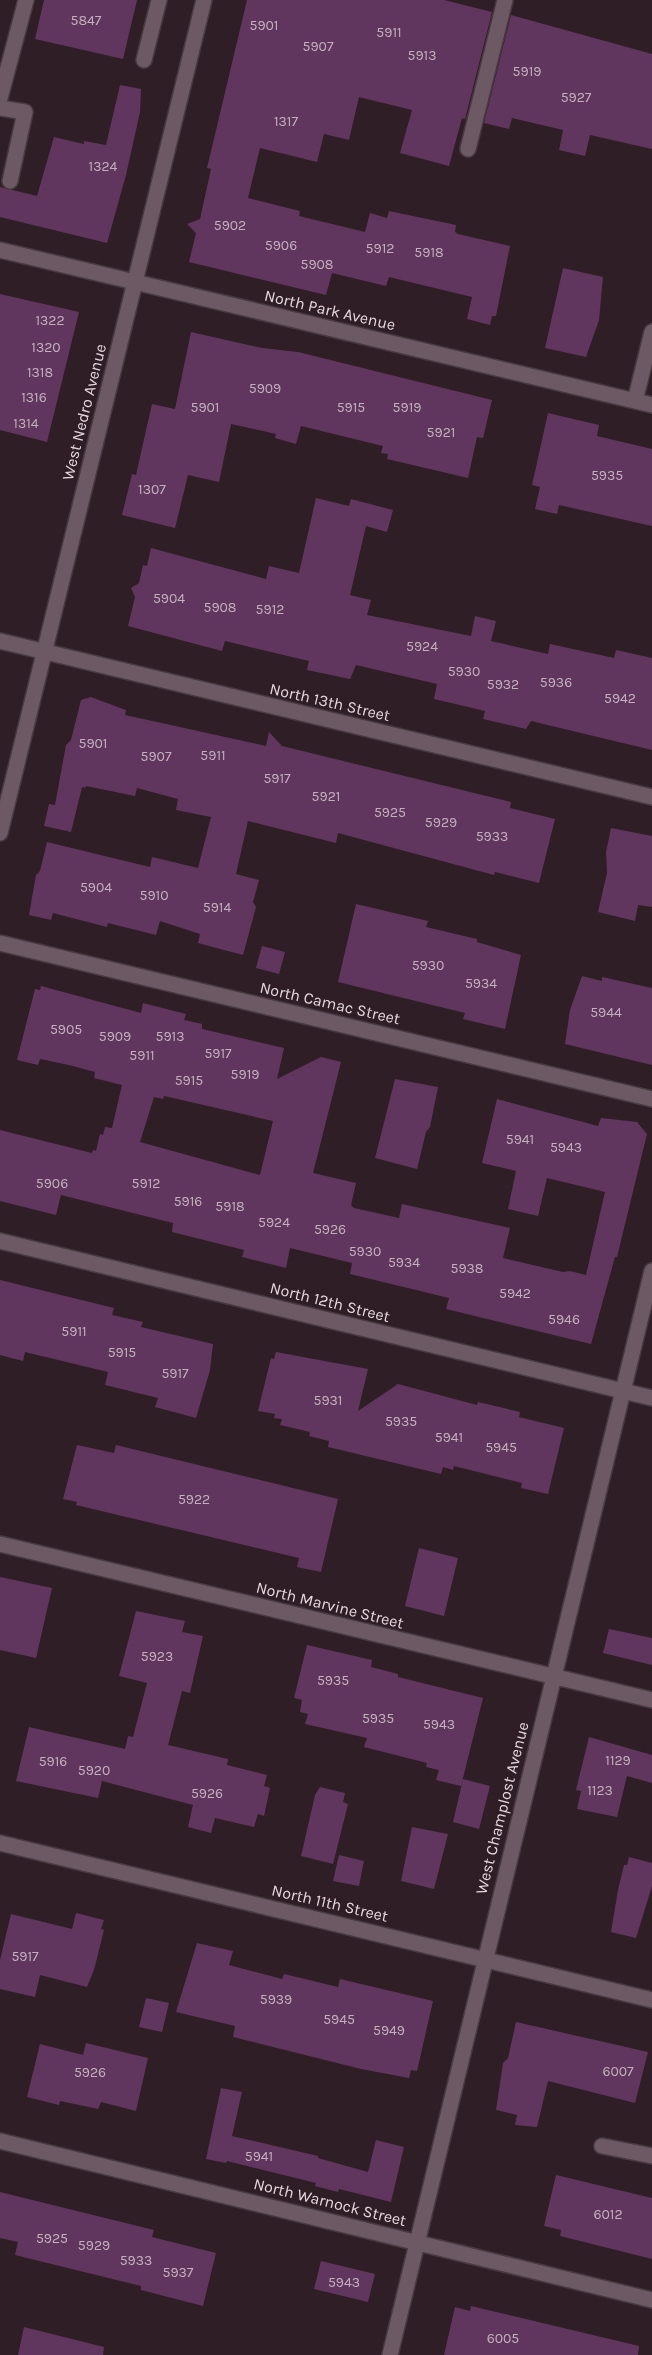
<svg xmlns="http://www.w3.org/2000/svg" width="652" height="2355" viewBox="0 0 652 2355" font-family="Karla,sans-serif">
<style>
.building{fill:#61365e;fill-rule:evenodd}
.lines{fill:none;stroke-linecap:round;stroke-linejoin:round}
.minor-casing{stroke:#473940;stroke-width:18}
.minor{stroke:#6d5963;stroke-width:15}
.labels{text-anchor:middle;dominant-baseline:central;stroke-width:4.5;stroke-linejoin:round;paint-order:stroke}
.number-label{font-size:14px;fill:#c3b0bd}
.street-label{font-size:16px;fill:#e4d8dd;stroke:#2f1e26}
</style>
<rect width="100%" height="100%" fill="#2f1e26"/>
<!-- building -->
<path class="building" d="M44,0H137L123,59L35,39Z
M247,0H444L492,12L465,119L462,118L449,166L400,153L412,110L359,97L349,140L324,134L317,162L260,148L248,198L300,211L299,216L365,232L370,213L387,218L389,211L456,225L455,232L458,234L510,246L496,316H492L490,325L467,319L472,297L389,277L386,286L332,273L326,295L189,262L196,233L187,224L200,219L211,169L207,168Z
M511,15L652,54V149L590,135L585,156L559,150L563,130L512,118L509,129L484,123Z
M120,85L141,89L140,112L126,175L107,243L0,217V187L37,196L54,137L84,144V141L106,145Z
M563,268L603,277L599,320L586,357L545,348Z
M0,294L79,312L47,442L0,430Z
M191,332L262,348L298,352L492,400L483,438L477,437L468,478L387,459L388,454L381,453L383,446L301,426L296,444L275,438L276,434L231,424L219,482L188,475L175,528L122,515L132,474L136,475L152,404L175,409Z
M548,413L599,425L597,436L652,449V526L559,505L557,514L535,509L540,487L532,485Z
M316,498L349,506L351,499L393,510L387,532L366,526L350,595L371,600L367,615L471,636L475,616L496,621L491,641L548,654L550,644L614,658L616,650L652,658V750L531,721L526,729L483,719L485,711L434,699L437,684L356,665L350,679L307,670L309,661L225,641L222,651L128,626L135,597L131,588L139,583L143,565L147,566L151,548L266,579L269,566L299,573Z
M91,697L126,710L125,715L266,746L269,732L282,746L511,802L510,808L555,819L539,883L495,872L494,875L338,833L336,843L248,821L236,874L259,880L253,902L256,907L243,955L198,943L200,934L160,921L156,935L108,923L107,927L53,913L51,920L29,915L36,875L40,871L47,842L150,867L152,857L198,868L211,817L176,810L178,799L137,788L135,796L86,786L85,788L82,787L71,832L44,826L49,804L55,805L66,745L71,740L81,700Z
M611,828L652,836V907L638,905L635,921L598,912L607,873L606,852Z
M356,904L428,921L426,927L477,939V942L521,955L505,1029L463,1019L465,1013L338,982Z
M262,946L285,952L279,974L256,968Z
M582,976L602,981V977L652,988V1065L565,1044L570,1010Z
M41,986L141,1013L143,1003L186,1014L184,1020L202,1024V1029L284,1048L277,1079L321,1057L341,1062L313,1173L356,1183L351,1205L354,1208L399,1218L402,1204L510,1228L503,1258L563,1272L570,1271L586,1275L605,1192L547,1178L538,1216L508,1209L516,1171L482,1163L497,1099L598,1126L601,1118L637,1122L647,1134L617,1257H615L591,1344L446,1309L449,1298L350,1274L352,1263L290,1248L286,1268L242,1257L244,1250L172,1232L173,1223L61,1195L56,1215L0,1201V1130L92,1153L93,1150L96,1151L100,1134L103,1135L105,1127L112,1128L122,1085L94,1078L95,1072L69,1065L40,1059L38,1065L17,1060L35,989L40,990ZM164,1096L273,1121L260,1175L140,1142L154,1097L163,1099Z
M395,1079L438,1087L430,1127L426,1132L417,1169L375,1158Z
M0,1280L114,1308L112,1315L143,1322L141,1327L213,1344L210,1370L196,1418L155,1407L158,1398L105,1385L108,1372L25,1352L23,1361L0,1355Z
M276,1352L368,1369L358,1411L398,1384L477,1405L478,1402L520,1412L519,1417L564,1428L548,1494L521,1488L522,1483L454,1466L453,1470L443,1467L441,1474L328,1447L329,1441L309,1436L310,1432L280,1425L282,1419L274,1418L275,1414L258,1411L271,1358L274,1359Z
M77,1445L114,1453L116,1445L338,1499L321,1572L297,1567L299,1558L76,1505L77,1502L63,1499Z
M419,1548L458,1558L444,1616L405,1606Z
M0,1577L52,1588L36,1658L0,1650Z
M136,1611L185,1621L182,1632L203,1636L190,1693L182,1691L168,1745L228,1759L227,1765L267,1775L264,1786L270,1788L264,1816L258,1814L254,1827L215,1818L211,1833L188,1827L193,1805L102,1781L98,1798L16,1781L29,1727L125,1749L128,1736L133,1737L147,1683L119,1676Z
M609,1629L652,1638V1665L603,1653Z
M307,1645L372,1660L371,1667L398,1674V1677L483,1698L461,1786L436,1780L439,1770L426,1767L427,1763L364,1747L367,1738L305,1724L308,1714L300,1712L302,1700L294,1698Z
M589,1737L652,1755V1783L627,1776L617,1817L577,1809L581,1791L576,1790Z
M463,1779L490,1786L479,1829L453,1822Z
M320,1787L345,1793L343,1802L348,1804L333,1864L301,1856L315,1795Z
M412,1827L448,1834L434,1889L401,1881Z
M339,1855L364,1861L359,1886L333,1881Z
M629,1857L652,1863V1886L636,1938L611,1932L618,1890L624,1865H627Z
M76,1913L104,1920L101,1929L104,1930L94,1970L87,1987L40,1975L35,1997L0,1989V1960L11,1914L72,1929Z
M197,1943L233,1951L229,1965L282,1979L284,1974L338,1987L340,1979L433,2001L417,2071L411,2070L409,2078L361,2069L233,2037L235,2026L176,2012Z
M146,1998L169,2003L162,2032L139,2027Z
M516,2022L648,2052L635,2103L548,2081L537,2127L515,2125L517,2115L496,2110L503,2063L508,2058Z
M86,2043L148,2058L136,2111L101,2102L98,2109L60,2101L59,2105L27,2097L40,2044L83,2055Z
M221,2088L242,2092L232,2136L318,2156V2158L368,2172L376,2140L404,2147L391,2202L339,2189L338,2192L315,2186L316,2183L227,2161L226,2163L206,2159Z
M556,2175L652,2198V2259L560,2236L561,2230L544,2226Z
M0,2192L154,2230L152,2237L216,2253L203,2306L141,2290V2286L15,2255L18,2242L0,2238Z
M321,2261L375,2274L368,2302L314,2289Z
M471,2306L639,2346L638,2355H444L455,2307L470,2311Z
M24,2327L104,2347L103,2355H18Z"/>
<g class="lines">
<defs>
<path id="minor" d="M144,60L159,0
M0,98L26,0
M0,108L25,112L10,181
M468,149L505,0
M0,250L652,405
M635,401L652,332
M0,641L652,797
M0,833L204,0
M0,943L652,1099
M0,1241L652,1398
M0,1544L652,1700
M0,1843L652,2000
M0,2141L652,2300
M602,2146L652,2156
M390,2355L652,1271"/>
</defs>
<!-- minor casing -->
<use href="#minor" class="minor-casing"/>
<!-- minor -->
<use href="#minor" class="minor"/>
</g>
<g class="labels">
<!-- number labels -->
<g class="number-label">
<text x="86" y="20">5847</text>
<text x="264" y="25">5901</text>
<text x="389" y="32">5911</text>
<text x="318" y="46">5907</text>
<text x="422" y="55">5913</text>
<text x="527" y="71">5919</text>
<text x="576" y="97">5927</text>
<text x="286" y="121">1317</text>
<text x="103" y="166">1324</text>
<text x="230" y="225">5902</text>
<text x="281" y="245">5906</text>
<text x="380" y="248">5912</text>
<text x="429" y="252">5918</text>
<text x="317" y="264">5908</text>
<text x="50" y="320">1322</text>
<text x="46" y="347">1320</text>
<text x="40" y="372">1318</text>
<text x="265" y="388">5909</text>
<text x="34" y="397">1316</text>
<text x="205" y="407">5901</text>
<text x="351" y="407">5915</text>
<text x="407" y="407">5919</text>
<text x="26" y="423">1314</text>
<text x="441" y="432">5921</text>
<text x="607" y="475">5935</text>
<text x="152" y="489">1307</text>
<text x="169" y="598">5904</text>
<text x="220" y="607">5908</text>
<text x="270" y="609">5912</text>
<text x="422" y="646">5924</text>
<text x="464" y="671">5930</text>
<text x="556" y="682">5936</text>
<text x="503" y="684">5932</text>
<text x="620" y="698">5942</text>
<text x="93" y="743">5901</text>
<text x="213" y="755">5911</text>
<text x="156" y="756">5907</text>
<text x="277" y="778">5917</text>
<text x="326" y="796">5921</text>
<text x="390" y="812">5925</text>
<text x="441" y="822">5929</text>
<text x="492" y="836">5933</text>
<text x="96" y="887">5904</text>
<text x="154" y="895">5910</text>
<text x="217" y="907">5914</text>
<text x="428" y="965">5930</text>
<text x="481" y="983">5934</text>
<text x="606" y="1012">5944</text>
<text x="66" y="1029">5905</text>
<text x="115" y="1036">5909</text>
<text x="170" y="1036">5913</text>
<text x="218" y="1053">5917</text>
<text x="142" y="1055">5911</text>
<text x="245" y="1074">5919</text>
<text x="189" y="1080">5915</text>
<text x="520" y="1139">5941</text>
<text x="566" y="1147">5943</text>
<text x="52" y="1183">5906</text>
<text x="146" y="1183">5912</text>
<text x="188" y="1201">5916</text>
<text x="230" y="1206">5918</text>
<text x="274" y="1222">5924</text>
<text x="330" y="1229">5926</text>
<text x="365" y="1251">5930</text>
<text x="404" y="1262">5934</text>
<text x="467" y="1268">5938</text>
<text x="515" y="1293">5942</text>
<text x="564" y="1319">5946</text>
<text x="74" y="1331">5911</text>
<text x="122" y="1352">5915</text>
<text x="175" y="1373">5917</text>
<text x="328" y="1400">5931</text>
<text x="401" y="1421">5935</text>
<text x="449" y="1437">5941</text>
<text x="501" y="1447">5945</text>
<text x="194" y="1499">5922</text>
<text x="157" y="1656">5923</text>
<text x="333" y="1680">5935</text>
<text x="378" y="1718">5935</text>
<text x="439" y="1724">5943</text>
<text x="618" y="1760">1129</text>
<text x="53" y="1761">5916</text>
<text x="94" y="1770">5920</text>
<text x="600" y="1790">1123</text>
<text x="207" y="1793">5926</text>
<text x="25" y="1956">5917</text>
<text x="276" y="1999">5939</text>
<text x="339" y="2019">5945</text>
<text x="389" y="2030">5949</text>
<text x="618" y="2071">6007</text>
<text x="90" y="2072">5926</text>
<text x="259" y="2156">5941</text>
<text x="608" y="2214">6012</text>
<text x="52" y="2238">5925</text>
<text x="94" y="2245">5929</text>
<text x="136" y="2260">5933</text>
<text x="178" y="2272">5937</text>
<text x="344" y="2282">5943</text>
<text x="503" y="2338">6005</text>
</g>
<!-- street labels -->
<g class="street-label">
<text transform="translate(330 310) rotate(13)">North Park Avenue</text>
<text transform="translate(84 412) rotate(-76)">West Nedro Avenue</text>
<text transform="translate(330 702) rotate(13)">North 13th Street</text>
<text transform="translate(330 1003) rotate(13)">North Camac Street</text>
<text transform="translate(330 1302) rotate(14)">North 12th Street</text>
<text transform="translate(330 1605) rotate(14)">North Marvine Street</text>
<text transform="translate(502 1808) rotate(-76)">West Champlost Avenue</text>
<text transform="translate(330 1903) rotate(13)">North 11th Street</text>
<text transform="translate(330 2202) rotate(14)">North Warnock Street</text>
</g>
</g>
</svg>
